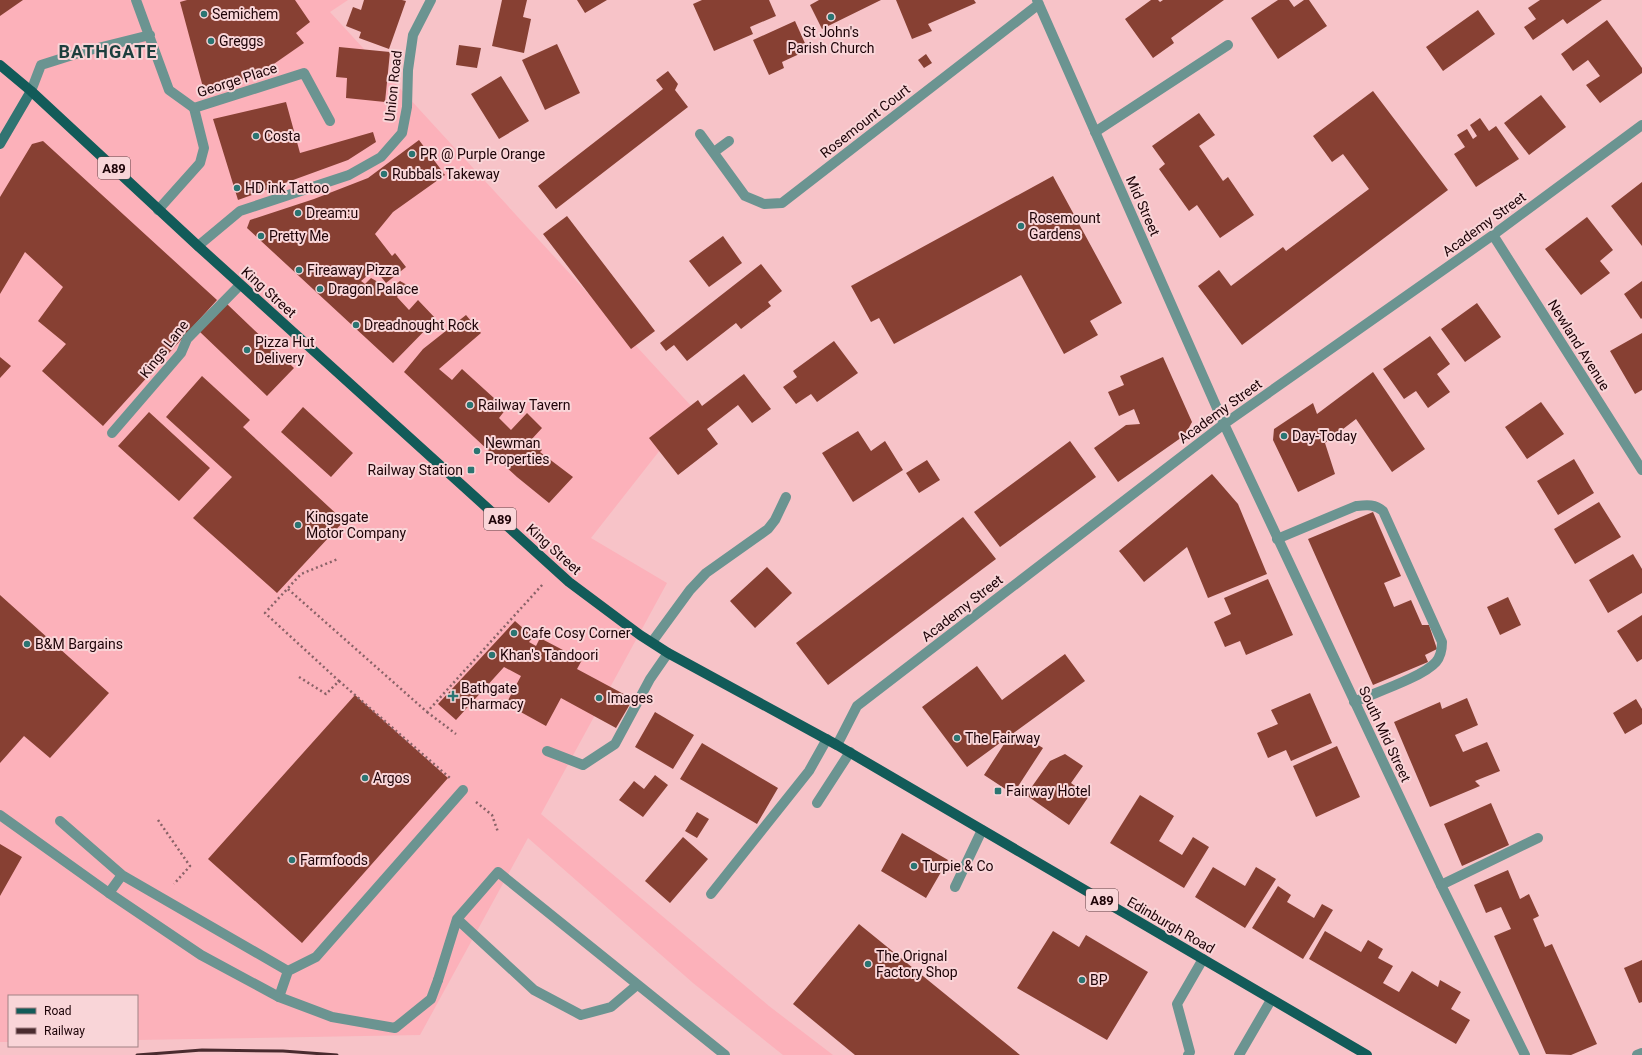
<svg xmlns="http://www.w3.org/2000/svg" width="1642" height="1055" viewBox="0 0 1642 1055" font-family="Roboto,sans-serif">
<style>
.built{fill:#fcb1ba}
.building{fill:#874033}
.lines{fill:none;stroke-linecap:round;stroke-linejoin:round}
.path{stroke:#896267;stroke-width:2.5;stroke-dasharray:2 3;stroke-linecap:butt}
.service{stroke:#6b9491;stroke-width:10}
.pedestrian{stroke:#6b9491;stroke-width:10}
.minor{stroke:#6b9491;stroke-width:10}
.secondary{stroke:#317472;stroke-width:10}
.primary{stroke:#125b59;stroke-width:10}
.rail{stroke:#4a2b2f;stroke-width:3}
.poi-dot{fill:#2b7572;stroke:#f9d5d8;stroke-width:1.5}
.labels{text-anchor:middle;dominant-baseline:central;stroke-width:4;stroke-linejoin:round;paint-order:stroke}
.shield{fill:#f9d5d8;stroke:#5f4246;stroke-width:1}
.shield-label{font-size:13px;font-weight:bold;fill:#1d0307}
.poi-label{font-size:14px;fill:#1d0307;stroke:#f9d5d8;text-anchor:start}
.street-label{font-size:14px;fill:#1d0307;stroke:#f9d5d8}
.district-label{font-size:18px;font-weight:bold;letter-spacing:1px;fill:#1c3e3d;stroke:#f9d5d8}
</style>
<rect width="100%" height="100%" fill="#f7c3c8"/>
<!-- built -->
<path class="built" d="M0,0H348L330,12L693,408L591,538L667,583L541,814L769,1006L833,1055H783L693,983L528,838L420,1035L137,1040V996H9V1042H0Z"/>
<!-- building -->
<path class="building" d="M0,0H23L0,16Z
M187,0H295L310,22L296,33L304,43L258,75L204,91L180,2Z
M364,0H402L406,1L389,49L359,38L361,32L346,26L353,7L361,10Z
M502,0H527L523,17L531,19L524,53L492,46Z
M577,0H607L585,13Z
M702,0H769L776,16L750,27L753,34L714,51L693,4Z
M819,0H881L822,29L810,5Z
M896,0H974L976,3L928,24L932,31L912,39Z
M1151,0H1158L1160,2L1163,0H1224L1171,38L1174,43L1153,58L1125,19Z
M1278,0H1289L1294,7L1304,0H1309L1327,26L1278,59L1251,18Z
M1540,0H1602L1567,24L1563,19L1533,40L1524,27L1536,19L1528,8Z
M1478,10L1495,34L1443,71L1426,47Z
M1607,20L1642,68V73L1600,103L1586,85L1600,76L1588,60L1573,71L1561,54Z
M795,21L808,50L782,62L784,68L769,75L753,40Z
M557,44L580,93L545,110L522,60Z
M459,45L481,48L477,68L456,65Z
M339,47L390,52L385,102L346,98L347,78L336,77Z
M926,54L932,63L924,68L918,60Z
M668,71L678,84L675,90L688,107L556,209L538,186L663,89L656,80Z
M501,76L529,121L499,139L471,94Z
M1373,91L1448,190L1242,345L1198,286L1219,270L1231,286L1283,247L1286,251L1369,189L1343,154L1332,162L1313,136Z
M1541,95L1566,127L1529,155L1504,123Z
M286,102L300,153L373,132L376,142L348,160L238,200L213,119Z
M1199,113L1215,135L1199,146L1223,181L1228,177L1254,215L1220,238L1197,205L1189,211L1159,169L1165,164L1152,146Z
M1480,118L1489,131L1496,126L1519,159L1476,187L1454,154L1465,147L1457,135L1467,129L1473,139L1477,136L1470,125Z
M419,140L445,175L393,212L375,234L392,256L395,253L406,267L386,283L375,269L361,281L365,284L371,278L390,289L400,281L407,285L397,297L409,310L418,300L436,319L393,363L247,228L250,220L253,219L314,199L368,178Z
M43,141L217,300L103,426L42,371L66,344L38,321L63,287L25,252L0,294V197L32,144Z
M1053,176L1122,303L1090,321L1098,335L1064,354L1021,275L894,344L879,318L871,322L851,286Z
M1642,182V246L1611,206Z
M567,216L655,331L631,349L543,234Z
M1587,217L1613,250L1600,261L1610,273L1581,295L1545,249Z
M723,236L742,263L709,287L689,261Z
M761,264L782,291L768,302L771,306L741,329L736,323L687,361L674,345L666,351L660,343Z
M1642,281V318L1641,319L1624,294Z
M1477,303L1501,337L1465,362L1441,329Z
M227,304L294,368L267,396L200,332Z
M466,315L481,333L439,369L452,380L462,369L506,409L499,418L511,430L527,413L542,428L531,440L542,450L540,452L573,477L549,503L517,477L404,372L423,349Z
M1642,333V390L1635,394L1610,351Z
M1430,336L1450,364L1437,374L1450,392L1428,408L1416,391L1404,399L1383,369Z
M834,341L858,373L817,402L811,394L796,404L783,387L797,377L793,371Z
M0,357L11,366L0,378Z
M1163,357L1192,422L1185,435L1118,482L1094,448L1126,425L1140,424L1134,409L1119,416L1108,392L1124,385L1120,376Z
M1373,372L1425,449L1392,472L1356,419L1325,443L1335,474L1298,492L1273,440L1274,429L1313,403L1317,414Z
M744,374L771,409L752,423L738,405L707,429L718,444L678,475L649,438L698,400L702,406Z
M202,376L250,420L243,427L344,521L277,593L193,518L232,477L166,417Z
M1541,402L1564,434L1527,459L1505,427Z
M303,407L353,453L331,477L281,432Z
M149,412L210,468L179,501L118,446Z
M858,431L871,451L885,441L903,470L853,502L822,453Z
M1070,441L1096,477L1000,547L974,512Z
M1574,459L1594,493L1558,515L1537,481Z
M927,460L940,480L919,493L906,473Z
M1212,474L1238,504L1267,574L1208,598L1187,547L1144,582L1119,551Z
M1599,502L1621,537L1575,564L1554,529Z
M1373,512L1401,576L1384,583L1394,607L1411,600L1422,625H1429L1437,649L1425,655L1428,662L1373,685L1308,539Z
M963,517L996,559L828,685L796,643Z
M1633,554L1642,569V593L1608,613L1589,580Z
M767,567L792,593L755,628L730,601Z
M1268,579L1293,635L1246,655L1240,641L1225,647L1214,622L1231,614L1224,598Z
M0,595L109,693L50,758L24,736L0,763Z
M1508,597L1521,625L1500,635L1487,607Z
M1642,615V659L1637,662L1617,631Z
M515,621L533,637L529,642L536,646L540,638L582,660L577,669L633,699L616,728L561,698L546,726L506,704L521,676L504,667L456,720L438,704Z
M1065,654L1085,681L967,767L922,707L977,666L1002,700Z
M1310,693L1332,743L1291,761L1286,750L1268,758L1257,733L1278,724L1271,710Z
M355,695L448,778L302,943L208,859Z
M1467,698L1478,725L1455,735L1463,752L1487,742L1500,771L1475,781L1480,786L1430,807L1394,722L1440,702L1442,709Z
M1636,699L1642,709V724L1625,734L1613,713Z
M655,712L694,735L673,769L635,747Z
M1025,737L1043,748L1013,794L984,775L1006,741Z
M702,743L778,788L757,824L680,779Z
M1337,746L1360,797L1316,817L1293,766Z
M1065,754L1083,766L1071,783L1089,796L1069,825L1026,795L1050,761Z
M655,775L668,785L643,817L619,800L634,781L644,789Z
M1140,795L1174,816L1159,841L1182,855L1193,837L1209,847L1184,888L1110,843Z
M1491,803L1509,845L1462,866L1444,824Z
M697,812L709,819L697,838L685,831Z
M902,833L948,860L926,898L881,871Z
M683,837L708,859L670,903L645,881Z
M0,844L22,857L0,896Z
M1213,867L1245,886L1256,867L1276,879L1245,928L1195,897Z
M1508,870L1520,899L1529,894L1539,916L1533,919L1545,947L1552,944L1597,1044L1571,1055L1546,1054L1494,936L1511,929L1501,907L1486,913L1474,885Z
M1278,886L1291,895L1287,902L1314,918L1322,904L1333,910L1303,959L1252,928Z
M859,924L1020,1055H855L793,1004Z
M1053,931L1079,947L1086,935L1148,972L1107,1040L1017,988Z
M1325,931L1361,952L1368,940L1383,949L1378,958L1393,966L1383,983L1399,992L1412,971L1438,987L1440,980L1461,992L1451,1009L1470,1020L1456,1044L1309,959Z
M1642,960V1002L1639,1003L1624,968Z"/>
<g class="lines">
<!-- path -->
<path class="path" d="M288,589L427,712L543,584
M299,677L326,694L339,681L265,613L301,574L338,559
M339,681L450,778
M427,712L456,734
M476,802L492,815L498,832
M158,820L190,866L174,884"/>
<!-- service -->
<path class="service" d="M1095,132L1228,45
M158,210L200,163L204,148L194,108L304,73L330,121
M112,433L181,353L187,339L240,285
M1277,539L1356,506C1367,505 1375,504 1383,511L1442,642C1442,649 1441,656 1436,662C1423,677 1374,693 1354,702
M652,642L690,590L706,573L768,529L775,520L786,497
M547,751L583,765L615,744L650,679L668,653
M817,803L850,752
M60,821L122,875L288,971L279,997
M1441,885L1538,838
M955,887L982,830
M109,893L122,875
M711,894L809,771L827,739
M457,919L534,990L581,1015L611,1007L637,985
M288,971L316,957L463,790
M438,980L457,919L498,872L725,1055
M1188,1055L1190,1052L1177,1004L1203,959"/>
<!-- pedestrian -->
<path class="pedestrian" d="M136,0L169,90L194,108
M31,91L41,65L82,52L150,35"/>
<!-- minor -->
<path class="minor" d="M1037,0L1224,424L1441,885L1525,1055
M700,134L745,196L764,204L782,203L1039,4
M714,152L729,141
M1493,235L1642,470
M198,246L240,211L349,175L381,157L402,133L407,107L408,70L413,35L431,0
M837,745L857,706L1224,424L1493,235L1642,125
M0,815L109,893L201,955L279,997L332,1017L395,1028L431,999L438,980
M1239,1055L1271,1000
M1637,1055L1642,1053"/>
<!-- secondary -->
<path class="secondary" d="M0,144L31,91"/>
<!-- primary -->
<path class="primary" d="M0,65L31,91L198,246L569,582L640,635L668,653L837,745L1367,1055"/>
<!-- rail -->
<path class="rail" d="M137,1055L202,1050L283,1051L337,1055"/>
</g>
<!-- markers -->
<g class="poi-dot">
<circle cx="204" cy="14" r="4"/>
<circle cx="831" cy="17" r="4"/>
<circle cx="211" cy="41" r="4"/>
<circle cx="256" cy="136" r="4"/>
<circle cx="412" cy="154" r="4"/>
<circle cx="384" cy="174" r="4"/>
<circle cx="237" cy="188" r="4"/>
<circle cx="298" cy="213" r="4"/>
<circle cx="1021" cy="226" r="4"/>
<circle cx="261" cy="236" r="4"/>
<circle cx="299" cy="270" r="4"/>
<circle cx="320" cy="289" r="4"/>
<circle cx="356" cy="325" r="4"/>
<circle cx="247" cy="350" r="4"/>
<circle cx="470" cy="405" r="4"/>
<circle cx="1284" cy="436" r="4"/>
<circle cx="477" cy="451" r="4"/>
<rect x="467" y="466" width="8" height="8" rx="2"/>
<circle cx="298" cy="525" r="4"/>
<circle cx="514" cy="633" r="4"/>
<circle cx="27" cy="644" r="4"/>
<circle cx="492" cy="655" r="4"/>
<path d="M451 690h4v4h4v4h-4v4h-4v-4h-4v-4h4z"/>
<circle cx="599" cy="698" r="4"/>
<circle cx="957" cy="738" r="4"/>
<circle cx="365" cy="778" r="4"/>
<rect x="994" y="787" width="8" height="8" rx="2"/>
<circle cx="292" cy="860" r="4"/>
<circle cx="914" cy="866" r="4"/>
<circle cx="868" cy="964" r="4"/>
<circle cx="1082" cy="980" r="4"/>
</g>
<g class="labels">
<!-- shield labels -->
<g class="shield">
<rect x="98" y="157" width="32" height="22" rx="3"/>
<rect x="484" y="508" width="32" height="22" rx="3"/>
<rect x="1086" y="889" width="32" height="22" rx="3"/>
</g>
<g class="shield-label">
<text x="114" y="168">A89</text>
<text x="500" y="519">A89</text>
<text x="1102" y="900">A89</text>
</g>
<!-- poi labels -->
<g class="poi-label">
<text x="212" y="14">Semichem</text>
<text x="831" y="32" text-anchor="middle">St John's<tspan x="831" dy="16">Parish Church</tspan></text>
<text x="219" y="41">Greggs</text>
<text x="264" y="136">Costa</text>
<text x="420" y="154">PR @ Purple Orange</text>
<text x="392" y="174">Rubbals Takeway</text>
<text x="245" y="188">HD ink Tattoo</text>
<text x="306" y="213">Dream:u</text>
<text x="1029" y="218">Rosemount<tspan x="1029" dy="16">Gardens</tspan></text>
<text x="269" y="236">Pretty Me</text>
<text x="307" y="270">Fireaway Pizza</text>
<text x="328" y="289">Dragon Palace</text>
<text x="364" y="325">Dreadnought Rock</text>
<text x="255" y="342">Pizza Hut<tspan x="255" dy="16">Delivery</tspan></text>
<text x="478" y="405">Railway Tavern</text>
<text x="1292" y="436">Day-Today</text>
<text x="485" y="443">Newman<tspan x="485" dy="16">Properties</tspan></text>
<text x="463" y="470" text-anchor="end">Railway Station</text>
<text x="306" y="517">Kingsgate<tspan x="306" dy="16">Motor Company</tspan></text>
<text x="522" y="633">Cafe Cosy Corner</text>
<text x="35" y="644">B&amp;M Bargains</text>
<text x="500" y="655">Khan's Tandoori</text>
<text x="461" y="688">Bathgate<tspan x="461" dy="16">Pharmacy</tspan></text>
<text x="607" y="698">Images</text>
<text x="965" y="738">The Fairway</text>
<text x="373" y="778">Argos</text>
<text x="1006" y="791">Fairway Hotel</text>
<text x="300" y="860">Farmfoods</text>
<text x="922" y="866">Turpie &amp; Co</text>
<text x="876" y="956">The Orignal<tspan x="876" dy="16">Factory Shop</tspan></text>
<text x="1090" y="980">BP</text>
</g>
<!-- street labels -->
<g class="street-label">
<text transform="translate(237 80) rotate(-18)">George Place</text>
<text transform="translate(393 86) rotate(-84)">Union Road</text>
<text transform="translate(865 121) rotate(-38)">Rosemount Court</text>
<text transform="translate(1143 206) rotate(66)">Mid Street</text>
<text transform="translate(1484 224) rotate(-36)">Academy Street</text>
<text transform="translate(269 292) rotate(42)">King Street</text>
<text transform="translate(1579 345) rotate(58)">Newland Avenue</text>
<text transform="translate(164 349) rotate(-52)">Kings Lane</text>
<text transform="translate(1220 411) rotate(-36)">Academy Street</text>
<text transform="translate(554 549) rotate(42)">King Street</text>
<text transform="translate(962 608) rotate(-38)">Academy Street</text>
<text transform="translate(1385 734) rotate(65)">South Mid Street</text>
<text transform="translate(1171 925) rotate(30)">Edinburgh Road</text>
</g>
<!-- district labels -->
<g class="district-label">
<text x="108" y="51">BATHGATE</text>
</g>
</g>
<!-- legend -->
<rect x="8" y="995" width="130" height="52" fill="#f9d5d8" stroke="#a18184"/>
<rect x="16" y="1008" width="20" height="6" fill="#125b59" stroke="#a18184"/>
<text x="44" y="1015" font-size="12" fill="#1d0307">Road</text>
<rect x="16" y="1028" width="20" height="6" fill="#4a2b2f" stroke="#a18184"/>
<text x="44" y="1035" font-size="12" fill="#1d0307">Railway</text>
</svg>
